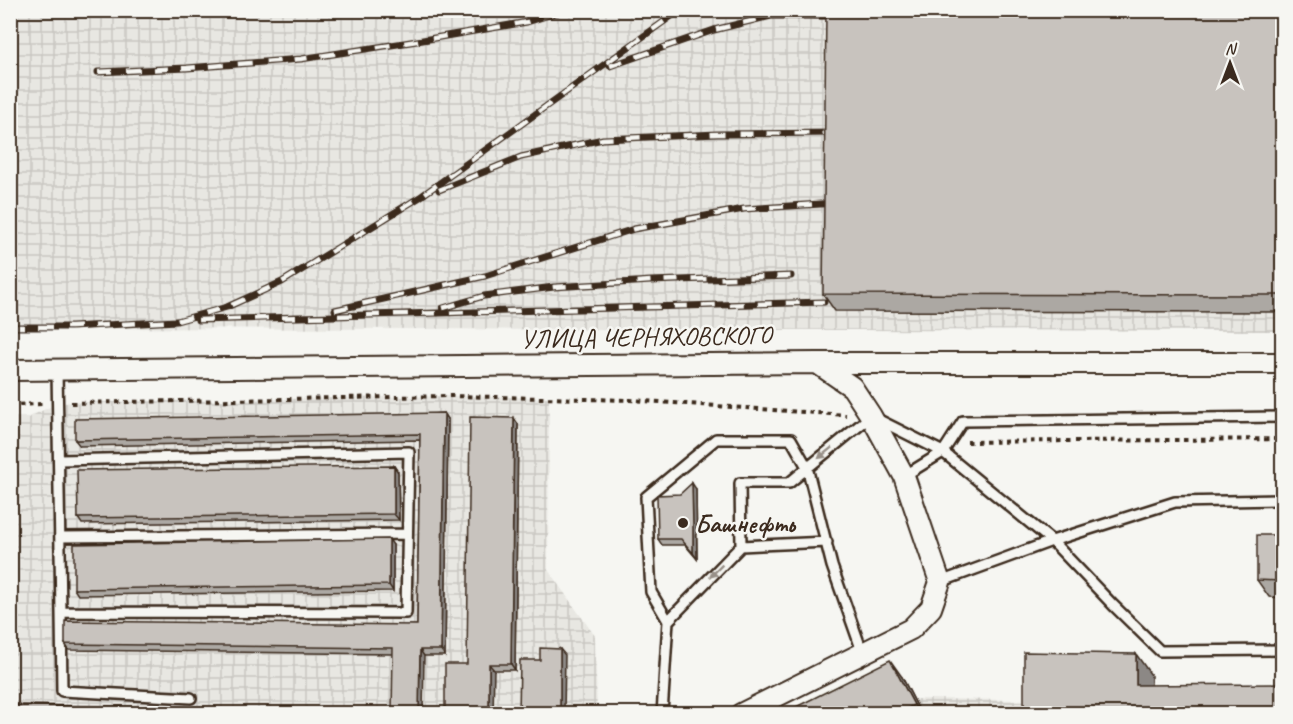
<svg xmlns="http://www.w3.org/2000/svg" width="1293" height="724" viewBox="0 0 1293 724" font-family="Caveat,sans-serif">
<style>
.industrial{fill:url(#industrial-grid)}
.lines{fill:none;stroke-linecap:round;stroke-linejoin:round}
.lane-casing{stroke:#3b2a1e;stroke-width:14}
.street-casing{stroke:#3b2a1e;stroke-width:24}
.path{stroke:#3b2a1e;stroke-width:4;stroke-dasharray:4.5 4.5;stroke-linecap:butt}
.lane{stroke:#f6f6f2;stroke-width:9}
.street{stroke:#f6f6f2;stroke-width:20}
.rail-casing{stroke:#3b2a1e;stroke-width:7}
.rail{stroke:#f6f6f2;stroke-width:4.5;stroke-dasharray:14;stroke-linecap:butt}
.wall{fill:#aca8a3;stroke:#3b2a1e;stroke-width:1.5}
.shaded-wall{fill:#8c8885;stroke:#3b2a1e;stroke-width:1.5}
.building{fill:#c8c3be;stroke:#3b2a1e;stroke-width:1.5}
.oneway{fill:#989088}
.poi-dot{fill:#3b2a1e;stroke:#f6f6f2;stroke-width:2}
.labels{text-anchor:middle;dominant-baseline:central;stroke-width:5;stroke-linejoin:round;paint-order:stroke}
.street-label{font-size:26px;fill:#3b2a1e;stroke:#f6f6f2}
.poi-label{font-size:26px;font-weight:bold;fill:#3b2a1e;stroke:#f6f6f2;text-anchor:start}
</style>
<defs>
<pattern id="industrial-grid" width="8" height="8" patternUnits="userSpaceOnUse" patternTransform="scale(1.5)"><rect width="8" height="8" fill="#e8e7e2"/><path d="M0 4h8M4 0v8" fill="none" stroke="#c8c6c1"/></pattern>
</defs>
<rect width="100%" height="100%" fill="#f6f6f2"/>
<filter id="ink" filterUnits="userSpaceOnUse"><feTurbulence type="fractalNoise" baseFrequency=".0167" numOctaves="2"/><feDisplacementMap in="SourceGraphic" scale="12" xChannelSelector="R" yChannelSelector="G"/><feConvolveMatrix kernelMatrix="1 2 1 2 8 2 1 2 1" color-interpolation-filters="sRGB"/></filter>
<g filter="url(#ink)">
<!-- industrial -->
<path class="industrial" d="M10,11H1282V331L11,328Z
M451,396L549,398L548,570L595,636L597,713H11L10,417H29L58,403Z
M902,677L914,699L1282,702V714H828Z"/>
<g class="lines">
<defs>
<path id="lane" d="M57,370L61,612L406,613L409,452L60,460
M904,476L943,452L963,421L1282,417
M60,537L407,534
M741,546L827,542
M940,582L1052,541L1113,605L1160,651L1282,650
M61,612L62,691L191,698
M668,621L651,592L646,497L716,439H791L807,467L832,566L863,654
M662,714L668,621L741,546L740,483H789L871,416L943,452L1052,541L1175,502L1282,500"/>
<path id="street" d="M10,370L817,363H1282
M741,714L911,629L931,608L940,582L904,476L871,416L852,387L817,363"/>
</defs>
<!-- lane casing -->
<use href="#lane" class="lane-casing"/>
<!-- street casing -->
<use href="#street" class="street-casing"/>
<!-- path -->
<path class="path" d="M71,403L451,396L630,400L846,415
M10,405L43,404
M967,442L1282,439"/>
<!-- lane -->
<use href="#lane" class="lane"/>
<!-- street -->
<use href="#street" class="street"/>
<defs>
<path id="rail" d="M610,66L714,30L771,16H838
M98,72L187,68L301,59L417,41L527,22L565,10
M439,190L521,157L603,139L718,134L837,133
M443,308L484,296L554,287L651,281L791,276
M335,310L485,276L634,229L744,209L836,203
M198,320L824,302
M10,327H71L177,321L227,307L282,282L420,197L680,10"/>
</defs>
<!-- rail casing -->
<use href="#rail" class="rail-casing"/>
<!-- rail -->
<use href="#rail" class="rail"/>
</g>
<!-- wall -->
<path class="wall" d="M1282,10V312L835,311L823,294Z
M444,413L448,419L445,656H424L393,654L69,650L65,644L417,625L420,440L80,446L75,440Z
M518,424L515,670H494L467,664Z
M394,466L398,472L399,520L82,524L78,518Z
M696,489L697,559L685,545H662L658,539L680,494Z
M1282,535V598L1269,597L1257,580Z
M393,545V591L78,595L74,589Z
M902,677L921,714H782Z"/>
<!-- shaded-wall -->
<path class="shaded-wall" d="M444,413L448,419L445,656L441,650Z
M514,418L518,424L515,670L511,664Z
M394,466L398,472L399,520L394,514Z
M692,483L696,489L697,559L693,553Z
M389,539L393,545V591L389,585Z
M560,649L565,655L564,714H560Z
M420,650L424,656L423,714H419Z
M1136,654L1151,675V706L1136,685Z
M890,660L902,677L921,714H920L914,705Z
M489,664L494,670L493,714H489Z"/>
<!-- building -->
<path class="building" d="M826,10H1282V295L823,294Z
M444,413L441,650H420L419,714H392L393,648L65,644V621L417,625L420,434L75,440V419Z
M470,417L514,418L511,664H489V714H445V664H467Z
M394,466V514L78,518L77,470Z
M692,483L693,526V553L681,539H658L657,495L680,494Z
M1257,535H1282V581L1257,580Z
M389,539V585L74,589V544Z
M540,648L560,649V714H519L520,660H540Z
M1024,652L1136,654V685L1282,684V714H1024Z
M890,660L914,705L896,714H782Z
M15,705L185,708V714H15Z"/>
<!-- one-way arrows -->
<defs><path id="oneway-solid" d="M-6-.8H1V-3.2L6.5 0L1 3.2V.8H-6Z" transform="scale(1.5)"/></defs>
<g class="oneway">
<use href="#oneway-solid" transform="translate(825 453) rotate(141)"/>
<use href="#oneway-solid" transform="translate(716 571) rotate(135)"/>
</g>
</g>
<!-- markers -->
<circle class="poi-dot" cx="683" cy="523" r="6"/>
<g class="labels">
<!-- street labels -->
<g class="street-label">
<text transform="translate(646 337) rotate(-1)">УЛИЦА ЧЕРНЯХОВСКОГО</text>
</g>
<!-- poi labels -->
<g class="poi-label">
<text x="695" y="523">Башнефть</text>
</g>
</g>
<!-- margin -->
<rect width="1293" height="724" fill="none" stroke="#f6f6f2" stroke-width="36"/>
<rect x="18" y="18" width="1257" height="688" fill="none" stroke="#3b2a1e" stroke-width="2" filter="url(#ink)"/>
<!-- north arrow -->
<g transform="translate(1230 63)" stroke="#f6f6f2" stroke-width="4.5" paint-order="stroke">
<path d="M0-4.5L10 22L0 15L-10 22Z" fill="#3b2a1e"/>
<text y="-9" font-size="16" font-weight="bold" text-anchor="middle" fill="#3b2a1e">N</text>
</g>
</svg>
